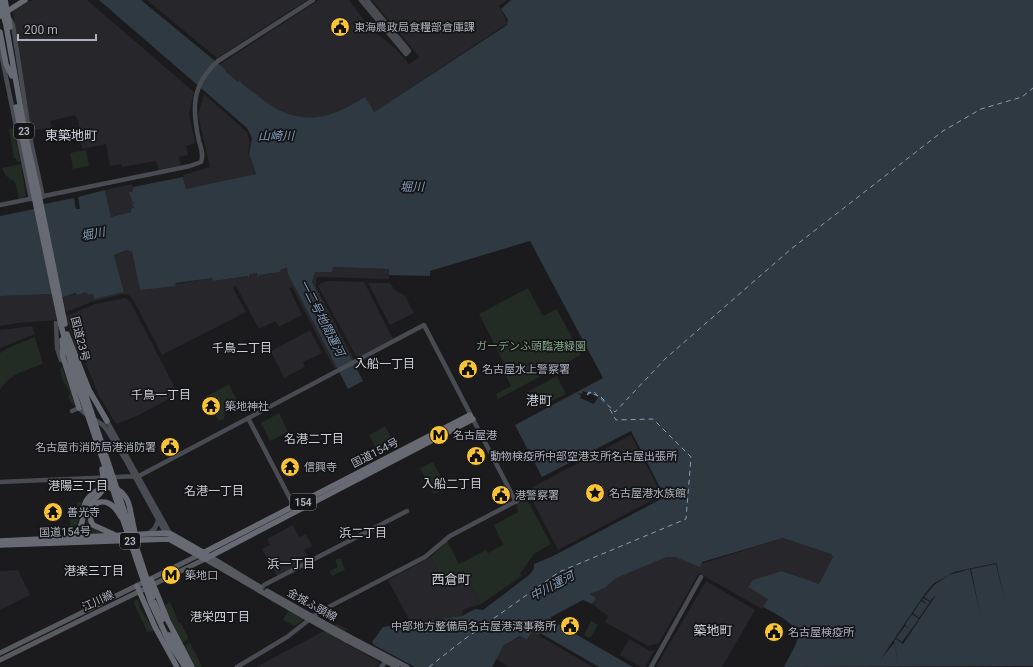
<svg xmlns="http://www.w3.org/2000/svg" width="1033" height="667" viewBox="0 0 1033 667" font-family="Roboto,'Noto Sans JP',sans-serif">
<style>
.built{fill:#27262a}
.green{fill:#222b24}
.water{fill:#2f3942}
.pier{fill:#1b1a1d;fill-rule:evenodd}
.lines{fill:none;stroke-linecap:round;stroke-linejoin:round}
.ferry{stroke:#839cb8;stroke-width:1;stroke-dasharray:5 4;stroke-linecap:butt}
.secondary{stroke:#494b52;stroke-width:4.5}
.primary{stroke:#575961;stroke-width:5}
.highway{stroke:#676a73;stroke-width:5.5}
.primary-bridge{stroke:#575961;stroke-width:5}
.highway-bridge{stroke:#676a73;stroke-width:5.5}
.labels{text-anchor:middle;dominant-baseline:central;stroke-width:3.5;stroke-linejoin:round;paint-order:stroke}
.shield{fill:#151518;stroke:#7f828c;stroke-width:1}
.shield-label{font-size:10px;font-weight:bold;fill:#adb1bd}
.poi-label{font-size:11px;fill:#adb1bd;stroke:#151518;text-anchor:start}
.street-label{font-size:11px;fill:#adb1bd;stroke:#151518}
.park-label{font-size:11px;fill:#83a888;stroke:#151518}
.water-label{font-size:12px;font-style:italic;fill:#839cb8;stroke:#151518}
.neighbourhood-label{font-size:12px;fill:#ced0d9;stroke:#151518}
.quarter-label{font-size:13px;fill:#ced0d9;stroke:#151518}
</style>
<rect width="100%" height="100%" fill="#1b1a1d"/>
<!-- built -->
<path class="built" d="M33,0H87L194,92L189,114L195,143L186,146L188,155L179,157L181,165L159,170L156,161L122,167L121,164L110,166L106,144L82,149L78,121L75,115L50,121L52,128L31,130L13,12L24,3Z
M147,0H307L217,58Z
M319,0H349L370,28L397,50L409,64L419,57L372,0H507L499,6L508,23L374,112L348,107L326,117L301,118L288,114L268,105L239,81L238,82L234,79L219,65Z
M204,94L247,132L250,143L248,153L256,174L186,190L183,175L210,167L198,115Z
M132,184L133,187L130,197L132,201H135L133,203L134,204L132,205H134L132,206L134,207V209H131V212L111,217L105,190Z
M127,250L132,252L140,290L212,278L213,281L248,276L249,279L248,274L258,273L259,278V275L279,272L280,270L288,268V274L337,368H334L292,287L289,288L302,315L279,327L275,321L259,329L236,286L233,288L246,312L162,355L134,301L129,295L124,294L94,301L66,312L63,298L71,295L85,291L89,295L93,294L94,298L124,292L114,255Z
M333,267L389,269V279L318,277L316,279V287L354,359L352,360L312,282L315,271Z
M328,281L364,282L393,339L357,358L318,286L321,283Z
M368,283H390L394,289L405,296L414,313L390,325Z
M52,294L57,320L18,323L0,326V296Z
M126,298L131,303L178,394L139,415L116,424L98,394L81,351L77,352L66,316L95,304Z
M32,326L35,334L0,348V330Z
M310,330L322,353L303,362L305,367L284,378L271,351Z
M631,435L662,495L558,550L527,490Z
M293,525L299,537L306,534L312,546L304,550L309,559L277,576L262,549L270,545L267,539Z
M783,538L831,554L833,557L819,585L783,571L748,587L768,599L762,609L699,573L659,643L648,646L605,622L608,616L592,604L595,598L590,594L605,588L617,577L667,557L672,556L704,563Z
M431,557L441,577L463,570L481,604L463,610L462,616L411,623L388,580Z
M18,570L30,595L0,610V571Z
M706,581L755,610L722,667H656Z
M337,624L348,629L335,637L379,662L378,666L374,667H256Z
M532,631L538,635L593,667H509L496,659L504,645Z
M629,639L650,651L655,650L645,667H641L620,655Z"/>
<!-- green -->
<path class="green" d="M13,128L20,159V161L17,162L16,158H14L9,129Z
M86,150L89,166L73,169L70,153Z
M21,164L26,196L19,199L15,182L6,176L2,168Z
M528,288L543,316L557,309L581,355L498,399L496,394L511,386L500,365L504,363L479,314Z
M35,337L43,364C27,370 9,374 0,390V353L10,347Z
M62,366L75,405L74,406L68,398L70,393L63,381L60,370Z
M557,376L566,394L538,408L529,391Z
M229,384L240,407L235,409L232,405L226,408L224,419L219,421L212,412L207,415L202,405L208,402L205,397Z
M279,413L288,432L270,441L261,423Z
M385,426L395,445L379,454L369,435Z
M433,462L447,488L434,494L420,468Z
M527,499L551,544L534,554L520,574L522,576L481,604L463,570L441,577L431,557L447,541L459,564L486,550L488,553L503,545L494,525L518,512L517,504Z
M77,502H82C77,513 82,524 70,532V519L76,517Z
M88,516L92,527L110,535L79,536L85,529Z
M338,559H341L345,570L332,576L329,571L338,567L335,560Z
M139,599L140,608L154,630L148,633L134,604V601Z
M170,602L179,623H181L188,637L187,640L182,643L166,610L165,605Z
M288,611L304,620L294,626L283,620Z
M591,621L598,625L590,638L584,635Z
M330,635L334,637L300,653Z
M189,643H190L202,667H196L183,646Z"/>
<!-- water -->
<path class="water" d="M99,0H141L226,70L225,71L238,82L239,80C244,86 252,91 258,96C296,127 326,122 365,97L374,112L507,25L508,20L501,9L511,0H1033V666L784,667C788,658 797,645 798,636C799,625 772,612 763,607L768,599L748,587L753,580L782,571L819,584L833,557L831,554L783,538L702,562L700,567L675,557H667L616,578L605,588L590,594L596,598L592,604L583,600L551,617V620L633,667H599L540,633L538,635L532,631L527,640L520,636L504,645L492,667H415L374,645L372,642L383,627L462,616L475,609L483,610L529,575L534,569V564L553,556L665,497L631,431L542,477L515,425L603,378L530,241L430,271V276L389,275V269L333,267L332,272H315L312,282L363,381L348,389L288,274L287,268L280,270V272L259,275L258,278L257,273L249,274V279L248,276L213,281L212,278L176,283L175,286L140,290L132,252L127,250L114,255L124,292L94,299L93,294L89,295L85,292L78,295L75,293C67,296 62,298 53,298L52,294L0,296V216L44,207V204L74,198L76,209H80L78,197L105,190L111,217L131,212V209L134,207L132,205H134L131,204L135,203L131,202L135,201H132L129,192H132L133,187L183,177L186,189L256,174L249,154L252,138L247,128Z"/>
<!-- pier -->
<path class="pier" d="M583,391L598,397L594,404L580,398L581,395L576,393L582,394Z
M996,561L1005,602L996,564L971,569L981,618L970,569L949,575L934,585L924,597L930,601L936,595L903,644L896,639L894,641L899,667L894,643L880,660L924,595L933,584L954,572L996,563ZM923,598L930,602L919,618L913,613L921,601L927,604L922,600ZM912,614L919,619L902,642L896,638L905,626L910,629L905,625Z"/>
<g class="lines">
<!-- ferry -->
<path class="ferry" d="M587,395L593,391L615,412L666,358L791,249L943,131L981,109L1022,97L1033,88
M587,395L589,392L598,396
M601,397L607,403
M429,667L462,641L559,572L686,519L691,457L653,419L616,420L608,406"/>
<!-- secondary -->
<path class="secondary" d="M361,0L406,54L409,51L367,0
M10,19L13,25L30,137L43,197
M0,48L31,199
M0,205L190,166L201,162C204,155 201,148 199,141C192,109 191,85 218,61L313,0
M56,323L57,348L61,360
M72,411L79,408L83,412L103,425L107,430L125,459L166,534
M248,418L294,506
M107,421L171,535
M0,482L139,476L424,325L516,502
M148,534L155,528L158,521
M262,588L264,585L407,511
M237,667L287,637L319,612L425,557L450,536L526,496
M381,667L388,659
M651,667L701,577"/>
<!-- primary -->
<path class="primary" d="M209,556L260,587
M267,591L306,613
M348,636L407,667
M346,640L397,667
M0,653L199,555
M0,660L205,559L303,616"/>
<!-- highway -->
<path class="highway" d="M5,0L10,27
M0,2L6,25L26,138L38,190
M0,32L6,64L12,76
M16,107L33,191
M61,325L73,372L86,410
M67,334L89,390L107,421
M62,340L63,357L79,408
M72,353L91,411
M78,534C78,530 81,526 82,522C84,515 82,508 86,501C100,480 126,484 130,509
M113,534L93,525C85,513 96,496 110,504C115,507 118,512 121,517
M0,541L166,533L171,534L206,554
M0,545L169,539L205,559L473,419
M199,555L470,415
M151,579L168,621L192,667
M137,586L155,627L177,667
M154,602L162,620
M169,635L187,665"/>
<!-- primary-bridge -->
<path class="primary-bridge" d="M306,613L348,636
M303,616L346,640"/>
<!-- highway-bridge -->
<path class="highway-bridge" d="M0,16L25,0
M38,190L65,324
M33,191L61,325
M86,410L151,603L171,646L185,667
M91,411L153,597
M130,509L136,538
M86,512C93,490 108,503 102,469"/>
</g>
<!-- icons -->
<defs>
<symbol id="civic-disc" viewBox="-11 -11 22 22"><circle r="9.5" fill="#f9c336" stroke="#151518"/><path d="M-.6-6.5H3V-4.5H.6V-3L4-1V1h2V6H-6V1h2V-1L-.6-3ZM-1.2 2.5V6h2.4V2.5Z" fill="#111"/></symbol>
<symbol id="temple-disc" viewBox="-11 -11 22 22"><circle r="9.5" fill="#f9c336" stroke="#151518"/><path d="M0-6L5-2H3V0L6.5 2.5H4V6H1.5V3h-3V6H-4V2.5H-6.5L-3 0V-2H-5Z" fill="#111"/></symbol>
<symbol id="metro-disc" viewBox="-11 -11 22 22"><circle r="9.5" fill="#f9c336" stroke="#151518"/><path d="M-5.5 5V-5H-3L0 0L3-5H5.5V5H3V-.5L0 4L-3-.5V5Z" fill="#111"/></symbol>
<symbol id="sight-disc" viewBox="-11 -11 22 22"><circle r="9.5" fill="#f9c336" stroke="#151518"/><path d="M0-6L1.8-2.2L6-1.7L2.9 1.2L3.7 5.4L0 3.3L-3.7 5.4L-2.9 1.2L-6-1.7L-1.8-2.2Z" fill="#111"/></symbol>
</defs>
<g fill-rule="evenodd">
<use href="#civic-disc" x="329" y="16" width="22" height="22"/>
<use href="#civic-disc" x="457" y="358" width="22" height="22"/>
<use href="#temple-disc" x="200" y="395" width="22" height="22"/>
<use href="#metro-disc" x="428" y="424" width="22" height="22"/>
<use href="#civic-disc" x="159" y="436" width="22" height="22"/>
<use href="#civic-disc" x="465" y="445" width="22" height="22"/>
<use href="#temple-disc" x="279" y="456" width="22" height="22"/>
<use href="#sight-disc" x="584" y="482" width="22" height="22"/>
<use href="#civic-disc" x="490" y="484" width="22" height="22"/>
<use href="#temple-disc" x="42" y="501" width="22" height="22"/>
<use href="#metro-disc" x="160" y="564" width="22" height="22"/>
<use href="#civic-disc" x="559" y="615" width="22" height="22"/>
<use href="#civic-disc" x="763" y="621" width="22" height="22"/>
</g>
<g class="labels">
<!-- shield labels -->
<g class="shield">
<rect x="14" y="123" width="20" height="16" rx="3"/>
<rect x="290" y="494" width="26" height="16" rx="3"/>
<rect x="120" y="533" width="20" height="16" rx="3"/>
</g>
<g class="shield-label">
<text x="24" y="131">23</text>
<text x="303" y="502">154</text>
<text x="130" y="541">23</text>
</g>
<!-- poi labels -->
<g class="poi-label">
<text x="354" y="27">東海農政局食糧部倉庫課</text>
<text x="482" y="369">名古屋水上警察署</text>
<text x="225" y="406">築地神社</text>
<text x="453" y="435">名古屋港</text>
<text x="156" y="447" text-anchor="end">名古屋市消防局港消防署</text>
<text x="490" y="456">動物検疫所中部空港支所名古屋出張所</text>
<text x="304" y="467">信興寺</text>
<text x="609" y="493">名古屋港水族館</text>
<text x="515" y="495">港警察署</text>
<text x="67" y="512">善光寺</text>
<text x="185" y="575">築地口</text>
<text x="556" y="626" text-anchor="end">中部地方整備局名古屋港湾事務所</text>
<text x="788" y="632">名古屋検疫所</text>
</g>
<!-- street labels -->
<g class="street-label">
<text transform="translate(80 339) rotate(76)">国道23号</text>
<text transform="translate(375 453) rotate(-27)">国道154号</text>
<text transform="translate(65 532) rotate(-2)">国道154号</text>
<text transform="translate(98 601) rotate(-25)">江川線</text>
<text transform="translate(312 605) rotate(29)">金城ふ頭線</text>
</g>
<!-- park labels -->
<g class="park-label">
<text x="531" y="346">ガーデンふ頭臨港緑園</text>
</g>
<!-- water labels -->
<g class="water-label">
<text x="276" y="136">山崎川</text>
<text x="412" y="187">堀川</text>
<text transform="translate(93 234) rotate(-11)">堀川</text>
<text transform="translate(322 318) rotate(63)">一二号地間運河</text>
<text transform="translate(552 586) rotate(-28)">中川運河</text>
</g>
<!-- neighbourhood labels -->
<g class="neighbourhood-label">
<text x="242" y="348">千鳥二丁目</text>
<text x="385" y="364">入船一丁目</text>
<text x="161" y="395">千鳥一丁目</text>
<text x="314" y="439">名港二丁目</text>
<text x="452" y="484">入船二丁目</text>
<text x="78" y="486">港陽三丁目</text>
<text x="214" y="491">名港一丁目</text>
<text x="363" y="533">浜二丁目</text>
<text x="291" y="564">浜一丁目</text>
<text x="94" y="571">港楽三丁目</text>
<text x="220" y="617">港栄四丁目</text>
</g>
<!-- quarter labels -->
<g class="quarter-label">
<text x="71" y="135">東築地町</text>
<text x="539" y="400">港町</text>
<text x="451" y="579">西倉町</text>
<text x="713" y="630">築地町</text>
</g>
</g>
<!-- scale -->
<path d="M18 34v6h78v-6" fill="none" stroke="#adb1bd" stroke-width="2"/>
<text x="24" y="34" font-size="12" fill="#adb1bd" stroke="#151518" stroke-width="3" paint-order="stroke">200 m</text>
</svg>
